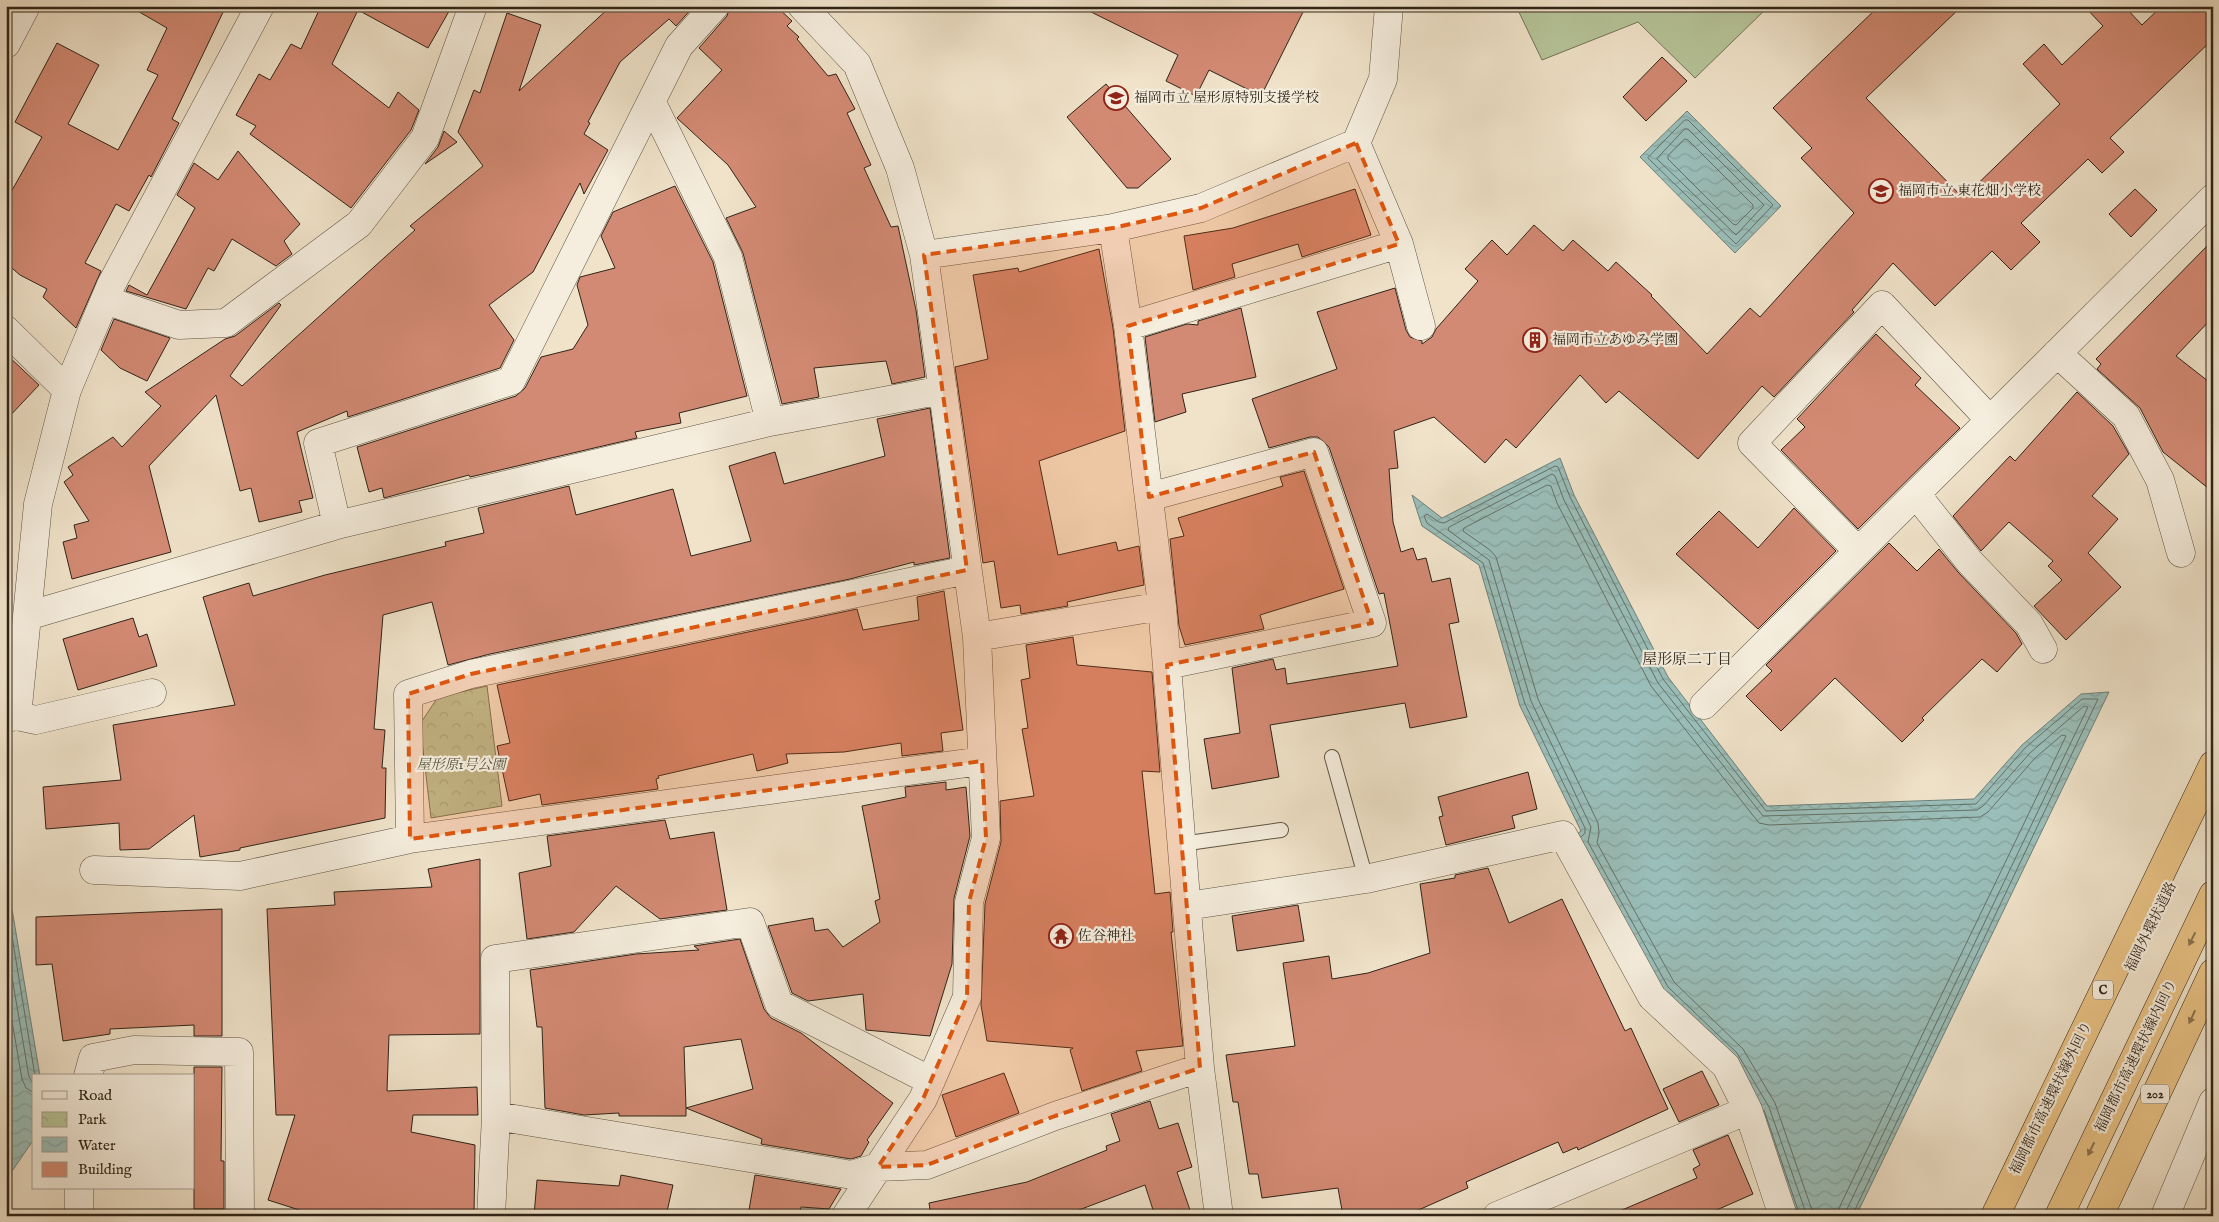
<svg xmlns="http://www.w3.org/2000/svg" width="2219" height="1222" viewBox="0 0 2219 1222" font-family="'IM FELL English','Noto Serif JP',serif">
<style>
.park{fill:url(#park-crowns);stroke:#727458}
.garden{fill:#b6c499;stroke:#727458}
.water{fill:url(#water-waves);stroke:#6f8079}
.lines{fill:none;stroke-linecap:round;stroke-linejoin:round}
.shore{stroke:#647168;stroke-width:1}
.building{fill:#d38a74;stroke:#2f2418;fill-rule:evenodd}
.lane-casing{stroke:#5f5444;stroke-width:16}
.street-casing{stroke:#5f5444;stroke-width:29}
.highway-casing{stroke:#2f2418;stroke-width:29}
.lane{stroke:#f5eddd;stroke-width:14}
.street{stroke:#f5eddd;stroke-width:28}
.highway{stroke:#e8c285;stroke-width:28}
.oneway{fill:#8c734e}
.marked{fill:#df560d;fill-opacity:0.2;stroke:#df560d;stroke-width:4;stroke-dasharray:10 6;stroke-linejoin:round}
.labels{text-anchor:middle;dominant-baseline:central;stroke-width:4.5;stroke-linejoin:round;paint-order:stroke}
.shield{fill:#f5eddd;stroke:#6a6053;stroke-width:1}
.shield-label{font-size:12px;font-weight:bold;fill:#2f2418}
.poi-label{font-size:14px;fill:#2f2418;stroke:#f5eddd;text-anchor:start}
.park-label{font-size:14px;font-style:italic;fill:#58543f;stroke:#f5eddd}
.street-label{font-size:14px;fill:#2f2418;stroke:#f5eddd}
.neighbourhood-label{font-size:15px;fill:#2f2418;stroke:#f5eddd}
</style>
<defs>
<pattern id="park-crowns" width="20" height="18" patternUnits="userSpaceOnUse" patternTransform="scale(1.25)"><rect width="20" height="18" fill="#b6c499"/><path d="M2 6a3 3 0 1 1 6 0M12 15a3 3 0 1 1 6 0" fill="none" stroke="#9da883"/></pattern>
<pattern id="water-waves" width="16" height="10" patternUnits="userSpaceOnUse" patternTransform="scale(1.25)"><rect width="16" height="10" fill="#9abeb9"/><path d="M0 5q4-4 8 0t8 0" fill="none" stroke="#85a39e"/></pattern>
</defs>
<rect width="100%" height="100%" fill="#f0e3ca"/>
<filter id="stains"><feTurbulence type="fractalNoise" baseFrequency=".004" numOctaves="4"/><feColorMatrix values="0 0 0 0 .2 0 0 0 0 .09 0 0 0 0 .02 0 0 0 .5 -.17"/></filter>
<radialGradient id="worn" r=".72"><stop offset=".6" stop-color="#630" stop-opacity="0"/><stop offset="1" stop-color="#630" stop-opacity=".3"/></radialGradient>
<!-- park -->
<path class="park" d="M487,686L502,806L431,818L420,724L438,697Z"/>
<!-- garden -->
<path class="garden" d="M1516,6H1769L1695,78L1638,22L1542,60Z"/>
<!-- water -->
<path class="water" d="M1687,111L1781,206L1735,253L1640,157Z
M1560,458L1574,495L1668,677L1767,806L1974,799L2022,745L2081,694L2109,692L1856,1216H1796L1759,1112L1659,994L1572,838L1581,831L1520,706L1479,565L1422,526L1412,495L1442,518Z
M12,909L40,1076H34V1139L6,1180V912Z"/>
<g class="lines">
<!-- shore -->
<path class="shore" d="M1685,120H1688L1773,205L1736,244L1648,158Z
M1685,129H1688L1764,205L1736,235L1657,159Z
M1685,139L1688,140L1753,205V208L1736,225L1733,224L1668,159V156Z
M1581,837L1585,833V828L1525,704L1483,563L1427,523L1424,516L1427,514L1439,522L1444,523L1555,466L1558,467L1570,497L1663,679L1766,811L1976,804L2025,748L2082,699H2098L1852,1216
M6,916L9,918L35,1076
M6,942L29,1077L34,1084
M6,986L22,1079L26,1088L34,1093
M1764,1110L1800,1216
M1807,1216L1769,1107L1737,1053L1668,987L1588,842L1591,827L1531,701L1489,560L1448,530L1449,527L1552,474L1555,476L1564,500L1658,683L1763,816L1977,810L1983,806L2030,753L2084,706L2088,707L1847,1209L1846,1216
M1814,1216L1775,1103L1743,1049L1674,982L1597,843L1599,833L1598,823L1538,699L1496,557L1490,550L1463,531L1464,528L1547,485L1551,486L1557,503L1651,686L1759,823L1769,825L1980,817L1988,812L2035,758L2062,735L2066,736L1840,1206L1838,1216"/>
</g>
<!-- building -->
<path class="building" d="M129,6H226L172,119L179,123L151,177L149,175L129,211L116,204L85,263L101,271L76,328L43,297L47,289L20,275L6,263V201L42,137L15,122L57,43L99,65L68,124L118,150L158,75L147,70L167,28Z
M321,6H452L428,48L358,10L332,64L389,108L398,92L419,110L411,130L351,208L250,134L256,126L236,115L259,74L270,80L291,44L301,49Z
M611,6H694L676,26L669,19L620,62L588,122L590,123L584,134L608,150L584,194L580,183L533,272L489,305L514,340L500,368L348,417L347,411L297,432L313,498L299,501L302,512L259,522L251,488L240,491L216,395L149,466L171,552L72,579L63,542L77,538L74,525L89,521L64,482L73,475L68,467L113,437L122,447L161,406L145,392L225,339L235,336L279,303L281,305L230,376L242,386L415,230L410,226L483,166L458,132L474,90L480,93L507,13L541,25L519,91Z
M730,6H776L792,21L787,26L799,37L797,39L828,76L836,74L855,109L847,113L871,165L864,168L891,227L898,226L916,310L925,377L892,384L886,361L814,368L819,397L782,404L743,253L726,218L756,207L728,165L677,118L722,70L699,48L727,16Z
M1079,6H1306L1261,96L1209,70L1196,96L1166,81L1178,55Z
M1879,6H1962L1866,98L1963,198L2060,104L2023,64L2044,44L2062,65L2103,26L2084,6H2124L2142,25L2162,6H2213V39L2110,138L2124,152L2102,173L2088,159L2021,223L2040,242L2011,270L1992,251L1935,306L1893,263L1852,310L1854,312L1774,397L1762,386L1698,459L1619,391L1606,403L1580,375L1516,448L1506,439L1485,463L1434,417L1394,431L1398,468L1389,469L1393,522L1401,552L1413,548L1417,560L1426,558L1432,582L1450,578L1459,622L1449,624L1467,717L1410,728L1405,703L1270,725L1279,777L1212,789L1204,739L1240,733L1232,668L1273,659L1276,670L1285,668L1287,684L1398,666L1384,593L1379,594L1329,447L1318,437H1310L1269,448L1252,399L1337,369L1317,312L1395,288L1406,330L1410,337L1422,341V344L1432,337L1436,329L1478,281L1465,269L1492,240L1507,255L1534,225L1563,251L1573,240L1608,271L1616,262L1652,295L1651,296L1707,354L1750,308L1760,317L1854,213L1801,158L1812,148L1773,108Z
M1662,57L1687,81L1646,121L1623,97Z
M1106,84L1171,159L1138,188H1127L1067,117Z
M444,131L457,142L425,164L438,147Z
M238,151L300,224L284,241L292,254L276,266L232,239L214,271L208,268L186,309L126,291L129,285L147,295L195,208L177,195L194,163L218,180Z
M675,186L713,262L747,396L679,413L681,423L635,432L637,438L470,477L469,475L384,498L382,488L369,492L357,447L516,396L525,388L541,357L573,349L588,325L577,285L580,277L615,268L601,236L613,212Z
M1355,189L1371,235L1302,257L1298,244L1232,264L1235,277L1193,290L1184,236L1233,228Z
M2135,189L2157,210L2131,237L2109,214Z
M2213,240V317L2176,356L2213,385V492L2163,452L2140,408L2097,369L2101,364L2096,359Z
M1099,249L1113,328L1125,431L1039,461L1058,555L1116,542L1118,551L1139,546L1144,585L1067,602L1068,606L1021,614L1020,605L1001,608L994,561L983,563L955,367L988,359L973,275L1018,268L1019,272Z
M1241,308L1256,377L1182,394L1186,412L1155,422L1145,337L1187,324L1198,325V321Z
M114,319L170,338L147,381L120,368L101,350Z
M1876,334L1921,378L1915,385L1960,428L1858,529L1781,450L1805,427L1797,419Z
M6,354L39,385L6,420Z
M2077,392L2113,426L2129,454L2092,496L2118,519L2088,553L2121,587L2066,640L2034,606L2062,580L2048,566L2053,561L2009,522L1981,551L1953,516L2010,456L2015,461Z
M930,408L950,558L914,565V562L850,579L490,654L448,665L432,602L383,615L374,729L385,730L382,768H386L385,818L240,848V850L200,857L194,815L149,849L120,850L119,823L46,829L43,787L121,780L113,725L235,705L203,597L249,583L253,596L325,575L446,546L445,542L484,533L478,508L569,486L576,515L673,489L691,556L751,541L729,466L775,452L784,484L885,456L877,419Z
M1304,471L1344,589L1260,615L1264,629L1185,645L1179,626L1170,539L1184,536L1178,518L1283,486L1280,477Z
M1794,508L1836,551L1758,629L1676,554L1719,511L1758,548Z
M1889,543L1917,571L1939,549L1958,572L2016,633L2022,644L1997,672L1982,659L1922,718L1924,720L1902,742L1835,678L1781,731L1746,696L1772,671L1766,665Z
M944,591L963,730L941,733L943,751L902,756L901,743L844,752L786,754L788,763L757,771L753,754L658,776L659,778L656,779L658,789L542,805L540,794L509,801L497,746L510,743L497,685L857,609L863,630L919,620L917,597Z
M133,618L139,637L147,634L157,666L78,690L63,639Z
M1073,637L1077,665L1152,672L1160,772L1142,771L1155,894L1170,892L1173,932H1171L1183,1046L1136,1051L1142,1071L1082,1091L1070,1050L1073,1048L987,1041L981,1005L985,904L1001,842L1000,801L1034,796L1022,729L1028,728L1021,680L1030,678L1026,645Z
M1528,772L1537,809L1512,816L1515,828L1446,845L1439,817L1443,816L1438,797Z
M946,782V790L966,787L970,836L954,898L952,964L930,1036L866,1030L863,994L808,1001L792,993L768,926L813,918L815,931L828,929L843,947L880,922L875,901L880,899L862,806L906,797L905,787Z
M665,820L670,839L714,832L727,910L660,919L616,886L574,932L527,939L519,873L551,866L547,836Z
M480,859V1034L389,1035L387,1091L477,1087L478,1115H413L411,1132L475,1145L474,1216H318L268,1200L295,1115H276L267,909L335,905L334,892L432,887L428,869Z
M1488,868L1509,923L1562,899L1625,1031L1631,1028L1668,1109L1578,1150L1577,1147L1563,1153L1558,1142L1466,1182L1468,1188L1405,1216H1343L1338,1188L1262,1198L1258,1174H1249L1238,1102H1233L1226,1055L1295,1046L1283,963L1329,956L1332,979L1368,973L1430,953L1420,884L1455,878V875Z
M1298,905L1304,941L1237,951L1232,916Z
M222,909V1036H194V1025L110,1029V1034L63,1041L52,964L36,965V917Z
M740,939L764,1009L771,1018L801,1033L893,1103L867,1140L869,1142L861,1156L851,1159L761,1144L762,1139L686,1108V1116H619V1113L584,1115L545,1108L542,1027H537L530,970L636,954L699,950L694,946ZM741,1039L753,1089L686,1108L684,1047Z
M194,1067H222L221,1161H224V1209H194Z
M1702,1071L1719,1105L1679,1122L1663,1089Z
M1004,1073L1019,1113L956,1137L942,1095Z
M1150,1101L1159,1129L1178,1123L1192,1167L1177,1172L1192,1216H1155L1145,1185L1063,1216H931L929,1203L1027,1182L1107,1150L1106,1146L1120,1141L1111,1114Z
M1728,1135L1753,1194L1703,1216H1608L1697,1178L1693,1169L1700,1165L1693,1150Z
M621,1175L673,1185L666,1216H534L537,1180L619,1186Z
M755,1175L841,1189L829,1209L801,1207L799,1216H748Z"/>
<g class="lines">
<defs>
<path id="lane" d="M1332,757L1366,879
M1181,844L1281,830"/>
<path id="street" d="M802,6L857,64L900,168L924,255L977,637L986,838L969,902L967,997L923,1099L846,1216
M6,44L26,6
M652,103L728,257L770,422
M1356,143L1399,244L1421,326
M1113,228L1128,326
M924,255L1113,228L1201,208L1356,143L1383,79L1389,6
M105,300L179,325L226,323L359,224L425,138L473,6
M6,330L67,390L38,504L27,616
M2057,353L2126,416L2160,480L2181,553
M67,390L111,285L260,6
M1916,494L1969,561L2029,624L2043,649
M1149,497L1314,452L1372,623L1167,665
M337,525L318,443L511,381L679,46L715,6
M1858,551L1752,443L1882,305L1990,420
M1162,606L1128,326L1399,244
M1704,705L2213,198
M17,716L36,720L152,693
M6,718L17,716L27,616L337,525L770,422L943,390
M410,839L408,694L471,674L967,570
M94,870L240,876L410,839L982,761
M1187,906L1366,879L1563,835L1652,997L1726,1066L1748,1110
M1200,1068L1219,1216
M88,1076L93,1058L134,1050L239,1052L240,1216
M496,1116L852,1175L878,1167L927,1165L1055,1116L1200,1068L1162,606L977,637
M79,1216V1188
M491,1216L496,1116L495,959L750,922L779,1004L931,1081
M1497,1216L1748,1110L1783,1216
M2165,1216L2213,1102"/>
<path id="highway" d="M1995,1216L2213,765
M2059,1216L2213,895
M2099,1216L2213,973"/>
</defs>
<!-- lane casing -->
<use href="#lane" class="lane-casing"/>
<!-- street casing -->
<use href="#street" class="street-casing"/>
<!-- highway casing -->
<use href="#highway" class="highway-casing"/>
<!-- lane -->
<use href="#lane" class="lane"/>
<!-- street -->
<use href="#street" class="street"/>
<!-- highway -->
<use href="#highway" class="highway"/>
</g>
<!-- one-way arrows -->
<defs><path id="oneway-solid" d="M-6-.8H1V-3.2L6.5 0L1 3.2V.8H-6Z" transform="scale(1.25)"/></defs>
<g class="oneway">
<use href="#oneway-solid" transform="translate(2192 939) rotate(116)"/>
<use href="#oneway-solid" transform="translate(2192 1017) rotate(115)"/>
<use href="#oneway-solid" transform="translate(2091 1149) rotate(116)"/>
</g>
<!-- marked area -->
<path class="marked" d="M1356,143L1399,244L1128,326L1149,497L1314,452L1372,623L1167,665L1200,1068L1055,1116L927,1165L878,1167L923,1099L967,997L969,902L986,838L982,761L410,839L408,694L471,674L967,570L924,255L1113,228L1201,208Z"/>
<!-- icons -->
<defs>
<symbol id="school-ring" viewBox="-11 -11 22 22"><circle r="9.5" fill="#f5eddd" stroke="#8f2418" stroke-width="1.5"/><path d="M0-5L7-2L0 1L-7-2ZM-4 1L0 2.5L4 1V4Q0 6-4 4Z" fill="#8f2418"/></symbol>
<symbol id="building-ring" viewBox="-11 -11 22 22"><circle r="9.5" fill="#f5eddd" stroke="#8f2418" stroke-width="1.5"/><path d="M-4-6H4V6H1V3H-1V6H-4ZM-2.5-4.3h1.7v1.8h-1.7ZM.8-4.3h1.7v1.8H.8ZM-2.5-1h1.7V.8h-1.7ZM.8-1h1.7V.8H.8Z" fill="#8f2418"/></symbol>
<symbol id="temple-ring" viewBox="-11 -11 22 22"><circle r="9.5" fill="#f5eddd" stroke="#8f2418" stroke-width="1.5"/><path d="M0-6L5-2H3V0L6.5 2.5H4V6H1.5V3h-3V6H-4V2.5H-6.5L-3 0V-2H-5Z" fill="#8f2418"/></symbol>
</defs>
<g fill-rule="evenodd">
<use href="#school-ring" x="1102" y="84" width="28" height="28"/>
<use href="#school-ring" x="1867" y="177" width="28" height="28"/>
<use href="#building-ring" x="1521" y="326" width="28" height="28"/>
<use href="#temple-ring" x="1047" y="922" width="28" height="28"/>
</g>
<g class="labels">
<!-- shield labels -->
<g class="shield">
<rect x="2093" y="980.5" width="20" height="19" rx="4"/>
<rect x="2141" y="1084.5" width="28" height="19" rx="4"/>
</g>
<g class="shield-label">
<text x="2103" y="990">C</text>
<text x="2155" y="1094">202</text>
</g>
<!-- poi labels -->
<g class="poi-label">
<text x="1134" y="98">福岡市立 屋形原特別支援学校</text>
<text x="1898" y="191">福岡市立 東花畑小学校</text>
<text x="1552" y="340">福岡市立あゆみ学園</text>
<text x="1078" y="936">佐谷神社</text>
</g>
<!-- park labels -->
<g class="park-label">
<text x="461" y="765">屋形原1号公園</text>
</g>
<!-- street labels -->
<g class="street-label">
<text transform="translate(2151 927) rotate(-64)">福岡外環状道路</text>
<text transform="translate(2136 1056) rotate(-64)">福岡都市高速環状線内回り</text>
<text transform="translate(2051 1098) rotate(-64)">福岡都市高速環状線外回り</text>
</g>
<!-- neighbourhood labels -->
<g class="neighbourhood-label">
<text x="1687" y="659">屋形原二丁目</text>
</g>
</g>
<!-- margin -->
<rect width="2219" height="1222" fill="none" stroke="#f0e3ca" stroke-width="25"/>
<rect x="8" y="8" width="2204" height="1207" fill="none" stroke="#2f2418" stroke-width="2.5"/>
<rect x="12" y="12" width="2194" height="1197" fill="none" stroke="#2f2418"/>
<!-- legend -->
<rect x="32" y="1074" width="162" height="115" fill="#f5eddd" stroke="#a69d8e"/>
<rect x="42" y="1091" width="25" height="8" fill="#f5eddd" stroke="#a69d8e"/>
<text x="78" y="1100" font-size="15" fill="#2f2418">Road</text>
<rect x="42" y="1112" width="25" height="15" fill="url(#park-crowns)" stroke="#a69d8e"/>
<text x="78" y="1124" font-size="15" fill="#2f2418">Park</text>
<rect x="42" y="1137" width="25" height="15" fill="url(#water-waves)" stroke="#a69d8e"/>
<text x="78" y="1150" font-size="15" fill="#2f2418">Water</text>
<rect x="42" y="1162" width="25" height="15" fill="#d38a74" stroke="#a69d8e"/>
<text x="78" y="1174" font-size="15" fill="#2f2418">Building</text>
<rect width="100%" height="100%" filter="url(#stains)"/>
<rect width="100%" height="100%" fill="url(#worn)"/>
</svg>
